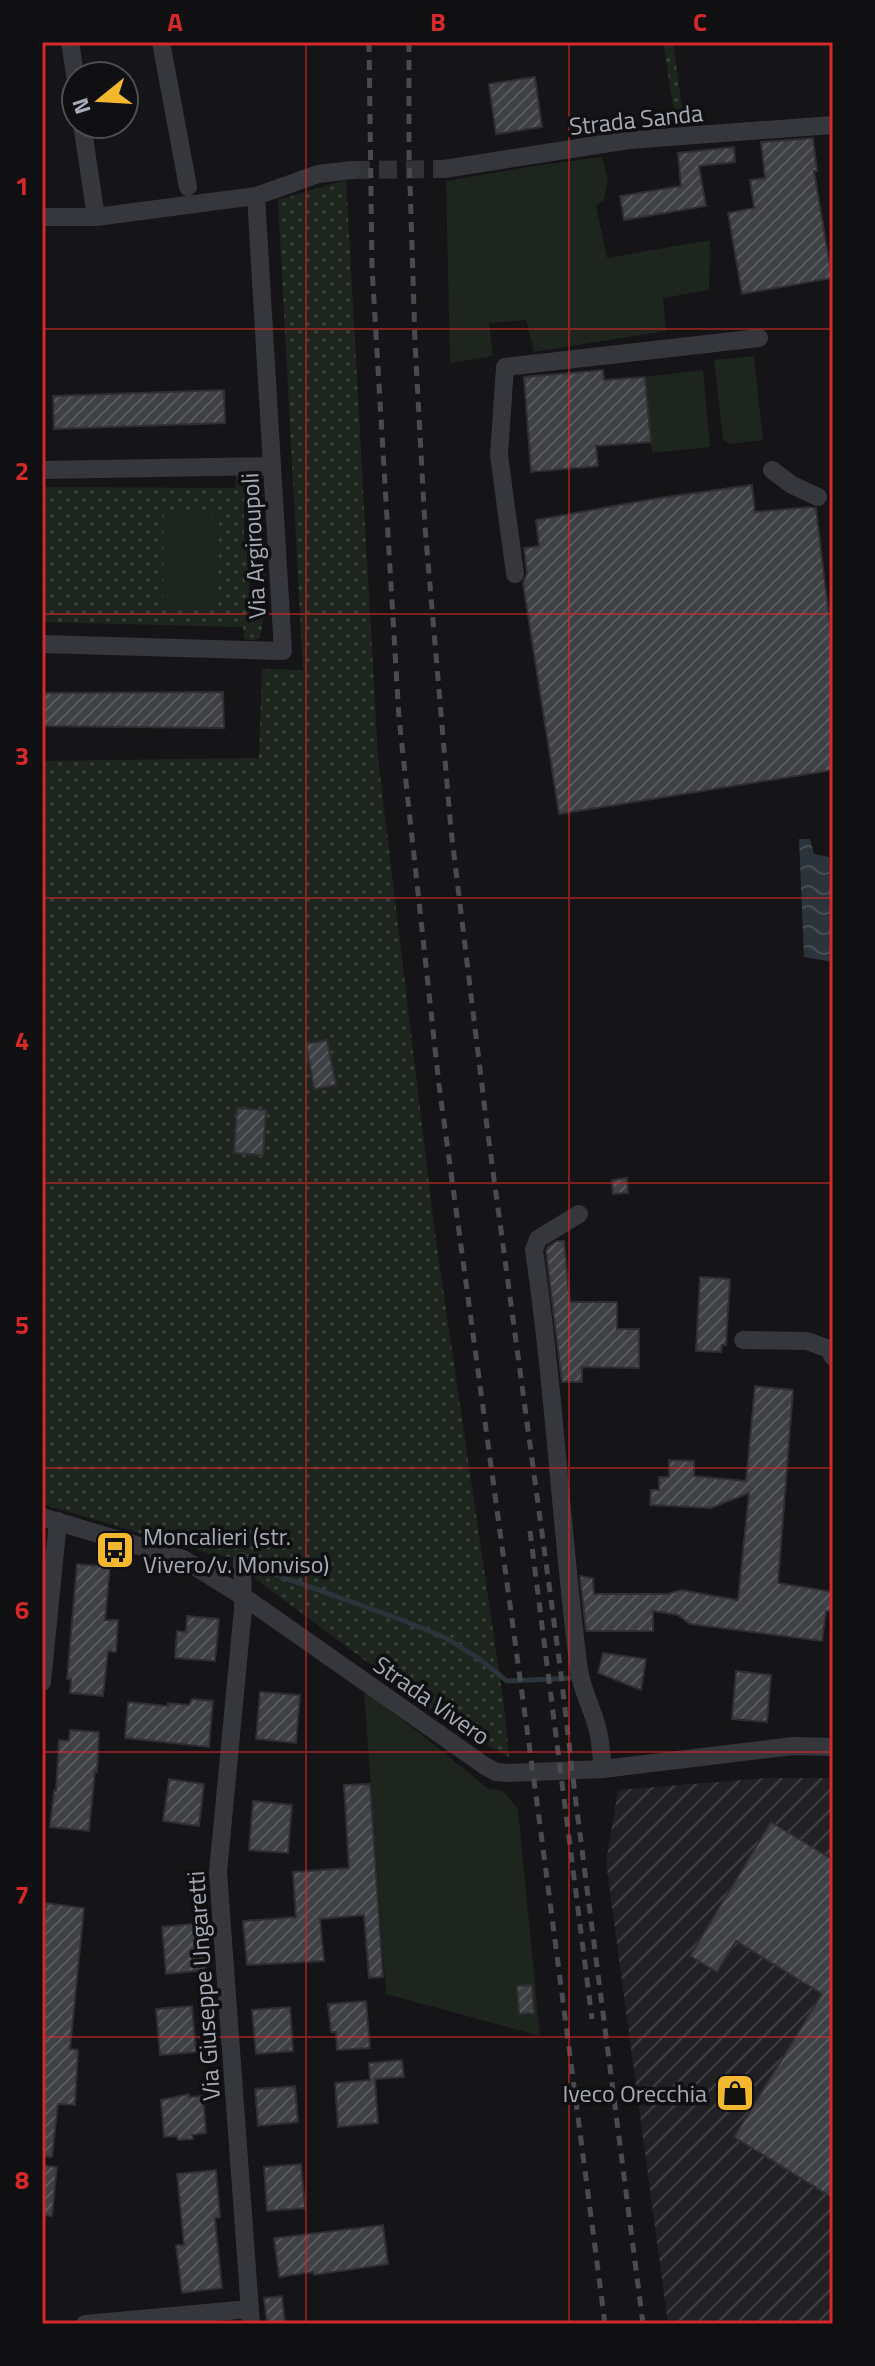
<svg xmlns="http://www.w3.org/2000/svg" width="875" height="2366" viewBox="0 0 875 2366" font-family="'Titillium Web',sans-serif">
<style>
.industrial{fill:url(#industrial-furrows)}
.grass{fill:url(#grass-dots)}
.green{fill:#1d251e}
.water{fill:url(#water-waves)}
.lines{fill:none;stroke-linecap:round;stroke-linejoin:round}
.stream{stroke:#2b333b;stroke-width:5}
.building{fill:url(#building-hatch);stroke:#2f2f33;stroke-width:2}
.minor-tunnel{stroke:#323337;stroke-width:18;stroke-dasharray:18 9;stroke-linecap:butt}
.minor{stroke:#36373c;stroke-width:18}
.rail{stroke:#494b51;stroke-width:5;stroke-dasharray:10 8;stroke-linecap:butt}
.grid{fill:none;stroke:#d62828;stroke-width:2;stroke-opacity:0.55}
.labels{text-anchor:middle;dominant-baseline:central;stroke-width:7;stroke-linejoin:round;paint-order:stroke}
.street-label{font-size:24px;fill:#a7abb7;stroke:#101012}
.poi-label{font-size:24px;fill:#a7abb7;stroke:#101012;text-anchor:start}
.neatline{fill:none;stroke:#d62828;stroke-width:3}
.grid-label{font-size:26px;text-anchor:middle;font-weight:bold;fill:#d62828}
</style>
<defs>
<pattern id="industrial-furrows" width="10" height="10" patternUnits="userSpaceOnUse" patternTransform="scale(2)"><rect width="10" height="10" fill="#212124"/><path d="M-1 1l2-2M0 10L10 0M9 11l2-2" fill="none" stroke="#3e3f42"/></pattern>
<pattern id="grass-dots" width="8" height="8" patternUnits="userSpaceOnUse" patternTransform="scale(2)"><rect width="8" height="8" fill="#1d251e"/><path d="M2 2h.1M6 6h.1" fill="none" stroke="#3b423c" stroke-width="1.8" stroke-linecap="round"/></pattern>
<pattern id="water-waves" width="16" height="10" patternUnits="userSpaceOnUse" patternTransform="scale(2)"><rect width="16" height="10" fill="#2b333b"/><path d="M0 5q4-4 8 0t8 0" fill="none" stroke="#474e55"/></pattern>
<pattern id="building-hatch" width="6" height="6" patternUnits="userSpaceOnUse" patternTransform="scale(2)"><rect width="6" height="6" fill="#3f4044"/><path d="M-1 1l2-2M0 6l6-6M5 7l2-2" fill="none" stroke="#58595d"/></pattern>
</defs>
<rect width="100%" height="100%" fill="#151517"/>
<!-- industrial -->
<path class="industrial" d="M768,1778H833V2324H668L606,1862L618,1790Z"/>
<!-- grass -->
<path class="grass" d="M663,42H673L684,123H676Z
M346,180L378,758L435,1234L504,1706L509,1757L455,1727L253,1577L250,1560L215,1555L42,1504V761L259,758L262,669L303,670L278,200Z
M237,472C256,475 263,474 263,496L244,499V540L265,542L266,579L249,580V613L264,616L260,638L253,640L244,639L243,627L42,622V487L235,488Z"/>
<!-- green -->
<path class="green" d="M602,157L608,180L604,200L596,205L607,258L710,240L709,290L663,298L666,331L534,352L526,320L489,323L493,356L450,363L446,181L540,165Z
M754,356L763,440L730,444L723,439L714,360Z
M703,370L710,447L652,453L645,377Z
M164,514L219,515L218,609L163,608Z
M364,1691L426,1738L487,1788L503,1791L518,1809L540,2036L386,1994Z"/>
<!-- water -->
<path class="water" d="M799,839H810L814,854L829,857L833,962L804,957Z"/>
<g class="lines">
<!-- stream -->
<path class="stream" d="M252,1566L402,1620L446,1638L478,1658L507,1681L573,1678"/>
</g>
<!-- building -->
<path class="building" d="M535,77L542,127L496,134L489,84Z
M813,138L817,171H814L832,278L742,294L728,213L754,208L750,180L765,178L761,142Z
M734,147L735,162L699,166L706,206L624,220L620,196L681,186L678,153Z
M603,370L604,380L645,377L651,442L596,446L598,466L531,472L524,377Z
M224,390L225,423L54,429L53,396Z
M752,485L755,512L810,507L816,508L833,650V770L559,814L523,583L527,573L524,548L539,546L536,520L653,499Z
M223,692L224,728L42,726V693Z
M327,1040L336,1085L314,1089L306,1044Z
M237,1108L266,1110L263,1155L234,1153Z
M627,1178L628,1193L613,1194L612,1180Z
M557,1241H564L570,1302H617V1329H639V1368L582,1367V1382H562L546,1251L548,1247Z
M700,1277L730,1279L726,1345H722L721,1352L696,1351Z
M755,1386L793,1390L778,1583L833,1592V1611H826L822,1641L690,1624L678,1615L653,1611V1631H586L580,1576L593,1578L594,1594H668L681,1590L738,1600L749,1493L711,1508L650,1505L651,1490H659V1477H669V1460L694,1461V1476L746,1481Z
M77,1564L110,1567L105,1620H118L116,1652L108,1651L103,1696L70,1693L71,1679H67Z
M187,1616L219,1619L215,1661L175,1658L177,1631L186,1632Z
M603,1653L646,1659L641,1690L598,1673Z
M736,1671L771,1675L767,1722L732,1719Z
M260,1692L300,1695L296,1743L256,1739Z
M192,1699L213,1701L209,1747L125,1738L128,1702L168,1706V1703L189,1705Z
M70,1730L99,1732L97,1772L95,1771L89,1831L50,1827L54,1791H56L59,1740L69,1741Z
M169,1779L204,1784L199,1826L163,1821Z
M370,1784L383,1977L369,1978L364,1915L320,1919L324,1961L247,1965L243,1921L296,1917L293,1872L349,1868L344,1785Z
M253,1801L292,1805L288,1853L249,1850Z
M771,1822L833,1860V2198L734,2137L822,1994L736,1941L717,1972L690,1956Z
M46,1903L84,1908L70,2049L78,2050L75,2105L58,2104L52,2157L42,2156L44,2047H42V1938Z
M202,1923L206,1970L166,1974L162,1927Z
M532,1985L534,2013L519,2014L517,1986Z
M366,2001L370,2048L337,2050L336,2032H331L328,2004Z
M192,2006L196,2052L160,2055L156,2009Z
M290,2007L293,2051L256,2054L252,2010Z
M402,2060L404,2077L375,2079L378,2123L338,2127L335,2083L370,2080L369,2063Z
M295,2086L298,2122L258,2126L255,2089Z
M189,2094V2097L203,2096L206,2133L192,2135L193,2139L178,2140L177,2136L164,2137L161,2100Z
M301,2164L305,2208L267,2211L264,2167Z
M42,2165L57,2167L52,2216L42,2215Z
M216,2170L220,2217L215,2218L222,2288L182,2293L176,2245H184L177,2174Z
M383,2225L388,2264L314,2275L313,2272L279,2277L274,2238Z
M282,2296L285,2324H267L264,2298Z"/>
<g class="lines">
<!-- minor-tunnel -->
<path class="minor-tunnel" d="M352,170L444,169"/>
<!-- minor -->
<path class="minor" d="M70,42L76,81
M161,42L188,187
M82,124L96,217
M444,169L629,140L833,125
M42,217H96L256,196L318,174L352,170
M42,470L272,466
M772,470L792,485L818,497
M515,574L499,455L505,367L759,338
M42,644L283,651L256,196
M579,1214L538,1239L534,1250C554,1387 561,1526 578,1663C580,1686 591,1705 597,1727C601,1740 601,1756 603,1769
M743,1340L807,1341L829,1349L833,1357
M42,1517L183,1559L244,1597L485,1766L496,1772L509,1773L603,1769L793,1746L833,1747
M242,1561L243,1609L218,1872L251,2324
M42,1682L58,1521
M85,2324L249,2309"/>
<!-- rail -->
<path class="rail" d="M369,42L372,268L399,718L439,1085L538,1810L605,2324
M409,42V152L415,342L425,527L451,830L487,1127L560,1666L576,1803L643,2324
M530,1531L592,2019"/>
</g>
<!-- grid -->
<path class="grid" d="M306,42V2324M569,42V2324M42,329H833M42,614H833M42,898H833M42,1183H833M42,1468H833M42,1752H833M42,2037H833"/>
<!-- icons -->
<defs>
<symbol id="bus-square" viewBox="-11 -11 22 22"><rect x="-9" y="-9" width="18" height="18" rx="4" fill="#f4b82f" stroke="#101012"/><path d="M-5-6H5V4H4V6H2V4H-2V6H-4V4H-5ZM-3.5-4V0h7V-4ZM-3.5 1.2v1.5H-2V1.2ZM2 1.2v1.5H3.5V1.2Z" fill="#111"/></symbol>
<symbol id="shop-square" viewBox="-11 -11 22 22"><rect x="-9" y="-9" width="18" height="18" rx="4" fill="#f4b82f" stroke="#101012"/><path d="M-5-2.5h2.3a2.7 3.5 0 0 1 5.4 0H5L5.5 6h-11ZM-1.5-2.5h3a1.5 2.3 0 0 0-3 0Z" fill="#111"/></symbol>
</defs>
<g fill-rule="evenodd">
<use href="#bus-square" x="93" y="1528" width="44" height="44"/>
<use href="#shop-square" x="713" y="2071" width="44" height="44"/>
</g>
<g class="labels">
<!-- street labels -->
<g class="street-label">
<text transform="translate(636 119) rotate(-6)">Strada Sanda</text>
<text transform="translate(253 546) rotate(-93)">Via Argiroupoli</text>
<text transform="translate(432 1700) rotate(35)">Strada Vivero</text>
<text transform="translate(203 1986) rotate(-94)">Via Giuseppe Ungaretti</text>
</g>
<!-- poi labels -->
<g class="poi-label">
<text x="143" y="1536">Moncalieri (str.<tspan x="143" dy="28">Vivero/v. Monviso)</tspan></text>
<text x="707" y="2093" text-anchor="end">Iveco Orecchia</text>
</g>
</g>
<!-- border -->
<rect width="875" height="2366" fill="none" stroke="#101012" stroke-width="88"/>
<!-- north arrow -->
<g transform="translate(100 100) rotate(252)"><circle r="38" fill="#101012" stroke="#4c4e54" stroke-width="2"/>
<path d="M0-6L14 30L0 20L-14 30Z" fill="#f4b82f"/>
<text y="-12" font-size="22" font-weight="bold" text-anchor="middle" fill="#a7abb7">N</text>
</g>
<rect x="44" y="44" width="787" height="2278" class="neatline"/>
<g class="grid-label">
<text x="175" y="31">A</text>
<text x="438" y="31">B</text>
<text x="700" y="31">C</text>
<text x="22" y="195">1</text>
<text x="22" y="480">2</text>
<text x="22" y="765">3</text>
<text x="22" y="1050">4</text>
<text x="22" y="1334">5</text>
<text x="22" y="1619">6</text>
<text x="22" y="1904">7</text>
<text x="22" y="2189">8</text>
</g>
</svg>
